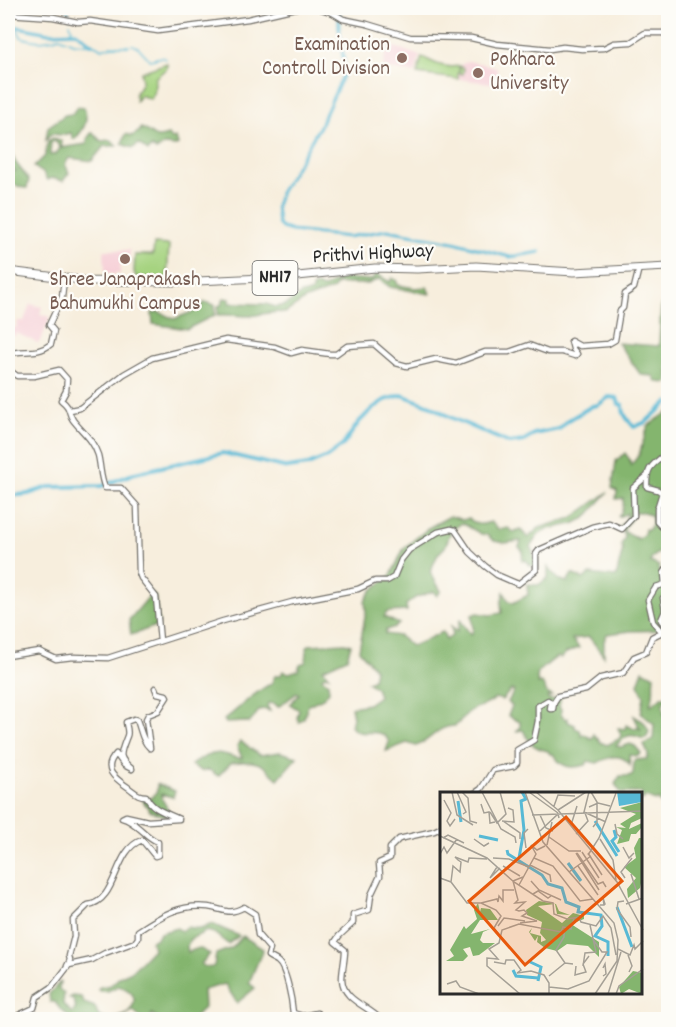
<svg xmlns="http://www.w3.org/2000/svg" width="676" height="1027" viewBox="0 0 676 1027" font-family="Dekko,sans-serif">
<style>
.built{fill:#f6cfd7}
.green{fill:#a6d380;stroke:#687f56;stroke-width:1.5}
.forest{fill:#84b56e;stroke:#58704c;stroke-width:1.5;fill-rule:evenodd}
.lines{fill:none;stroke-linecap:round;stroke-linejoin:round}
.stream{stroke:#57b9d5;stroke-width:1.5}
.canal{stroke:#57b9d5;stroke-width:3}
.river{stroke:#57b9d5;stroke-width:4}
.secondary-casing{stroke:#726f69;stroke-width:7}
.highway-casing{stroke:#726f69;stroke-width:9}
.secondary{stroke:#fff;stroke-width:4.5}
.highway{stroke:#fff;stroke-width:7}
.education-dot{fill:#8d6e63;stroke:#fdfcf7;stroke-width:2}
.labels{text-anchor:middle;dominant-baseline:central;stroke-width:4.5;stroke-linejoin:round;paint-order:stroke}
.shield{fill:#fdfcf7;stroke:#6a6a68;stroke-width:1.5}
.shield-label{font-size:20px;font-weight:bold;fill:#2b2b2b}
.education-label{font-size:21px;fill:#785e54;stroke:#fdfcf7;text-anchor:end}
.street-label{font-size:21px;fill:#2b2b2b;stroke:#fdfcf7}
.inset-river{fill:none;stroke:#57b9d5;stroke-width:3}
.inset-road{fill:none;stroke:#a5a096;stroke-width:1.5}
.view{fill:#e8590c;fill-opacity:0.15;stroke:#e8590c;stroke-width:3}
.inset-edge{fill:none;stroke:#2b2b2b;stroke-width:3}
</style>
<rect width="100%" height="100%" fill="#fdfcf7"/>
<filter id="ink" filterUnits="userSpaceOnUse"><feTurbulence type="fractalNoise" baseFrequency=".0167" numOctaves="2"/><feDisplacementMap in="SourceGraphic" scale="12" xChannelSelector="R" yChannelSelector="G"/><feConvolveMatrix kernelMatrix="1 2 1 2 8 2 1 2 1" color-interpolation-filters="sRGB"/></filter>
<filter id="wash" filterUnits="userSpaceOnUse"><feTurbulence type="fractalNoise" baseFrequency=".008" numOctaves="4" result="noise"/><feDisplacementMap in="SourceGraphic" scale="24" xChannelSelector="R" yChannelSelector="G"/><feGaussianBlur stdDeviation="1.35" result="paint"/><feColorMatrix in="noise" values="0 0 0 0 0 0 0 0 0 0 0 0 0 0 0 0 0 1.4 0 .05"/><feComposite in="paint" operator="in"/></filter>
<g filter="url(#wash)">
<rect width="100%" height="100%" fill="#f7eedd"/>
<!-- built -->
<path class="built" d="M387,46L398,48L420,56L415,73L383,68Z
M468,61L497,67L496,84L458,79L459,66Z
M104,250H130L128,265H120V274L115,273L113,277V274L105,273Z
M30,304L42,307L40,314L50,317L42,338L38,343L16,333L15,336L8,334V326L16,328L18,321H24Z"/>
<!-- green -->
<path class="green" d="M422,57C435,63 444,69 459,66V73L460,67L464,68L463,74L458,73V79L417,74Z
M167,63V68L155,78C155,85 155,93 150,99L140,95L136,101L135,94L142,82L141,72Z
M154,244L169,245L167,279L136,277L134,272L135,255H153Z"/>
<!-- forest -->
<path class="forest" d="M77,107L84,108C89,121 84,129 75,139H73L71,133L62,135L51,134L46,140L48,127L65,115L72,114Z
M141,128C154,132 150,141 168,135L172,139L176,138L178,145L176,146L164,145L156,150L151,147L148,151L139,144L133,148L124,145L122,143L126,134L132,136L140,131Z
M92,132L101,141L110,140L117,146H104L92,161L69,158L65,164L69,173L63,181L51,178L47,180L43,173L34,167L45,156L48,141L53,138L61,141L62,146L60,147L55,141L51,142L50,155L56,154L60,148L87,144V139Z
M11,153L16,163L29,180L27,188C19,189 16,183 8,183V174L16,171L8,166V154Z
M376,274L390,282L392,278L396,280L398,285L415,288L427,287L430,294L390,287L379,279L368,284H339L337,278L372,280Z
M337,281V284L334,289L306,299L285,313C271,310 260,316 247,316C237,316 228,314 218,315V306L221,305L224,298L230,299L229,303L266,304L276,307L286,305L301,294L312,292V288L316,286L324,288Z
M205,302L215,305V315L187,329L153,324L152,313L159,312L174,319L197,310Z
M661,304L668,305V383L656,382L654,376L641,375L618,343L659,346Z
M668,412V463L664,469L668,473V490C657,501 653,508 655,523L668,533V551C661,550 653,555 650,562L659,566L658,570L664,573L668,568V630L631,631L607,634L604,641V656L589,637L572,639L579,648L566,653L561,658L557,657C549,662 545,667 538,672L537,679L538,684L542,683L547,693L552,696L547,697L548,699L553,700L561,696L559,707L561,709V715L565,719L568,718V722L575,725V728L580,730L582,736L584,734L592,739L594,734L600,742L607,745L619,739L621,735L618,728L625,729L626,725L635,729L638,727L641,731L634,716L644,722L649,731L647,737L643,739C630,732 625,736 616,746L621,747L630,744L635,746L641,753L638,756L629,755L630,765C621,752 609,757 597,763L588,761L586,765C570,769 562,768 553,754H550L548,751C533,748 529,742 523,730L516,731L520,728V722L508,716L512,706L508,702L514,691L511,690L502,700L495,698C489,707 477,705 469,712C463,716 461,722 455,726C439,725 430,741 416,746L407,743L386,751L389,742C380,723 361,741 351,726L353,717L351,707L368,704L379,696L376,688L367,682L373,680L375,669L359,650L366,611L365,601L372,590L391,575L404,548L430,527L450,516L463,520L469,518C475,526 482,525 491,522L499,530L508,528L513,532L520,529L528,538L539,528L572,518L608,492L586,518L573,524L549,529L539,534L530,547C535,553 534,560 538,567L530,565L526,560L522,561L523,551L519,547L521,541L505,543L494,541L487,535L481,534L462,523L451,531L445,547L438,554L430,572L441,591L437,596L434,591L415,598L406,605L407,611L387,612L384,617L399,624L395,627L386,630L385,634L399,636L411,646C423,643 431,636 443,632L446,640L453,635L451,626L457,632L460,620L471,635L473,630L472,615L477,613L490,615L502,613L501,604L504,592L508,600L513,603L528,595L527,584L538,585L548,578V567L558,579L567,582L572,574L583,579L590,574L616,577L623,549L621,545L625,537L620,527L626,519L628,513L618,517C623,511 624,506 623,498L616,499L617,491L612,488L616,461L625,453L630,460L631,465L639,455L648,426ZM635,512H644L652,516V525L648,530L645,529L644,534L638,539L623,531Z
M152,593L155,596L159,625L131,635L129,620Z
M345,643L351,645L347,658L323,669L329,676L324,675L322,678L328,683L329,691L323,698L308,705L304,718L299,722L297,718L299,710L290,704L299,694L297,693L278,707L275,704L268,703L267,706L270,711L262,709C255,712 255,719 249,723L246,722L226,723L224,720C240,708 255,691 271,684L275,676L281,675L283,671L289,673L298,670L300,664L306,662L307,648L309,645Z
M643,670L654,676C652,686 656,695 650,704L651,705L662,697H666L668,699L663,703L664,715L668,713V808L660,803L658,799L655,801L646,797L642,800V793H621L615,784L620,776H629L633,774L634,760L647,759L648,754L644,744L653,739L654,724L641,713L644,696L638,684Z
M240,741L260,755L280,752L297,757L278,779C273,775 270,772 266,768C257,759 242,762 231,763L218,776L209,770L201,771L191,765C199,759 213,751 223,754C231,755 234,759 242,758L237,746Z
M157,784L175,791L173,797L161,794L162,799L169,811L166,816L150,811L143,801L144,797L152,798L157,791Z
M212,924L239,936L228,944L214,933L207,931L190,939L187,946L188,952L199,948L210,954L201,964C205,967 210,969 214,966L216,954L232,948L243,936L263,949L249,983L255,988L237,1003L225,984L203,990L204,1008L192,1019H158L152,1014L150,1019H142L133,1010C119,1025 91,1019 72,1019L60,1009L55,1002H50L49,994L60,982L59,989L64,994L63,1004L72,1013L76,1008L74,1001L69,998L73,996L81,997L84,1003L95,1007L99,1017C127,1027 151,994 118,986L108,991H100L98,990L100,987L111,985L121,976L132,971L153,949L151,941L158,937L160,933L177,928L181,931L186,927L201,929Z"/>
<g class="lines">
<!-- stream -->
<path class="stream" d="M67,8L70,18
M8,30H18L21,37C35,42 45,42 59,37L73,43L95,45L102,49L111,46H129
M69,32L72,29L70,23
M132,45L138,47L150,60L161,57L166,59
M668,978V979"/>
<!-- canal -->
<path class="canal" d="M8,25L49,33L76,32L92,44
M319,128L345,71L339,27V8
M306,150L318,129
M280,193L305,152
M280,194L276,206L278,224L282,228L292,231L348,237L387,230L454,242L510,257L540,252"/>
<!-- river -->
<path class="river" d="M8,496L28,494L49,487L102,486L135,473L223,453L288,468L308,465L327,457L343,445L359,422L372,409L385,400L402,395L431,406L450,417L509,443L524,441L534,434L559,429L567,421L592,406L598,405L609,397L617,398L619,404L623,405C622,414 628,420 634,427L646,422L668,402"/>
</g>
</g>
<g filter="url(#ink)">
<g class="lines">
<defs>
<path id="secondary" d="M318,8L333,13L343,19L367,24L410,37L471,38L497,44L550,49L563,47L582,49L604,48L614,43L631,42L645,33H663L668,36
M8,14L53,17L78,22L90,21L158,31L248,19L296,8
M8,355C21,347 35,357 51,344L54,331L49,325L62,297L64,279
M575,356L577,354L573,349L571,341L580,346L608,344L615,340L620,311L623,308L625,294L634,288L639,268
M8,369L17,376H34L59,370L67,379L66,391L61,400C72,409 67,411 73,420C82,432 93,439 98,455C101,467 100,477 105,488H121L137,506L139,573L141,578L156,597L160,641
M70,410L80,408L124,374L152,358L226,340L275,347L291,353L302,350L330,354H336L347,346L374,344L396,363L407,366L436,359L456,363L485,352H509L529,345L548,352H562L575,356
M668,450C656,466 646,462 647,487L658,490L662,493L657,509V522L668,533
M668,595L663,598L665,611L661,620L668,629
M8,656L39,651L56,659L73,657L108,658L223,621L292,602L358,589L375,581H387L394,577L401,560L409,550L438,532L451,529L455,530L470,552L485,566L497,575L518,584L536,570V554L539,550L592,527L609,523L622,529L634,516L633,488L647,476
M475,793L481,789L493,770L514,766L517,763V750L534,740L538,721V706L548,700L551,703L550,709H553L554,702L558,696L586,690L601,678L623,673L634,657L646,652L652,637L662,632L653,622L648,600L656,587L665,584L664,573L668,567
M67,966L70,960L69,956L74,936L73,920L88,905C118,901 113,850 142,840L155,856L158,855V842C145,837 136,821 122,818L126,816L148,821L179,819C167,813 152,810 146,796C138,796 136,793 129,788C116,779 101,770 116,754L124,765L132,769C117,757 120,754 127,736C129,731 126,726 126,722L134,719L137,720C141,730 142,741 150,748L146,719L148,715L158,711L167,697L166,695L157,693L155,688
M16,1020L19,1015L34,1008L37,997L52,987L69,965L92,960L105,953L135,942L138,938V931C161,916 179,904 208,907C224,909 228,916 244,907L255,914L258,935L270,949L268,956C271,958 274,959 277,961C287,968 292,1002 293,1013L303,1016L317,1013L324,1019L330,1020
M381,1020C369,1006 343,1001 342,979C342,970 345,960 345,950L335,942L339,936L353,923V915L369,910L371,895L380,876L379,863L390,858V848L399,839L434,831L442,827"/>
<path id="highway" d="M8,271L89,281L175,282L288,277L375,268L417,269L476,266L574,272L668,267"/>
</defs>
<!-- secondary casing -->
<use href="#secondary" class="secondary-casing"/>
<!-- highway casing -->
<use href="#highway" class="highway-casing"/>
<!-- secondary -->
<use href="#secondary" class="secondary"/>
<!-- highway -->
<use href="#highway" class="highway"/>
</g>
</g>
<!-- markers -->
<g class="education-dot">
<circle cx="402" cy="58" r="6"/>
<circle cx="478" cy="73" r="6"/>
<circle cx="125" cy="259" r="6"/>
</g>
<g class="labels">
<!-- shield labels -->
<rect class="shield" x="252.5" y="261" width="45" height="34" rx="4.5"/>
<g class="shield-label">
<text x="275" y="278">NH17</text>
</g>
<!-- education labels -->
<g class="education-label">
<text x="390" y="46">Examination<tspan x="390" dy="24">Controll Division</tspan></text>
<text x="490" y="61" text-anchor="start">Pokhara<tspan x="490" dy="24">University</tspan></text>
<text x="125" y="281" text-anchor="middle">Shree Janaprakash<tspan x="125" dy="24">Bahumukhi Campus</tspan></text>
</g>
<!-- street labels -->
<g class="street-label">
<text transform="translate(373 255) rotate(-3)">Prithvi Highway</text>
</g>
</g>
<!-- overview -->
<g transform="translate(440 792)">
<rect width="202" height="202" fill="#f7eedd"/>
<path d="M202,10V26L191,31L189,37L202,31V35L196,42H191L189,49L177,52L182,38L176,35L186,36L180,32L196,22L180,16ZM199,46H202V86L200,96L188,106L187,97L196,86L184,75L196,66L194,56ZM99,109L116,112L119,119L130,123L117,122L115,112L98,114L122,131L133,121L144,124V127L131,132L159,150V165L148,154L127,152L117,159L105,156L97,150L98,144L95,149L89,140L92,136L90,141L101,144V150L106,148L100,141L102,130L87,123L86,118ZM38,111L40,120L41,116L50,117L58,128H40L31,142L50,137L43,140L40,148L43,151H55L39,163L33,164L30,155L23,157L28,164L23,169H6L14,164L10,158L24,134L26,137L37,127L34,118ZM193,179L203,181L202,202L189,197L181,202L179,195Z" fill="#84b56e"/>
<path d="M177,0H202V10L179,14Z" fill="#57b9d5"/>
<path class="inset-river" d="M18,9L21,30M155,29L177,64M174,38L176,45L172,49L179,60M39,44L58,48M67,58L68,62L102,83L108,92L122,96L126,110L139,115L138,120L161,123L162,134L155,144L168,150V164M79,66L84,38L81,9L86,7L82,0M128,71L141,89M177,115L192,155M88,169L101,175L98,189M73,178L76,184L98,186"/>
<path class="inset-road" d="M12,0L17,23L33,33M17,0L26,20L23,22M22,0L28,6L30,29L37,31M42,0L61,37L75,45L76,51M85,0L103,50L174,131L178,148L177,169L155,202M89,0L118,21M96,0L118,18M149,0L144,20L166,30M151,0L157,10V30L153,35M4,8L11,21L7,29L10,34L15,27M41,12L44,21L49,20L50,31L55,30M114,14L118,3L135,4M149,15L158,11L170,14M118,18L177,90L203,138M118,18L146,0M50,20L57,31L66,22L60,0M92,23L203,19M100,23L106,36L113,39M62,29L74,30L73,18L68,16M63,29L80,41V47M175,32L177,42L183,47M131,33L137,14M100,39L118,22L119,26M136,42L148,29L145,21M0,44L47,66L74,90L103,109L113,111L114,122L127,127L139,125L141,130L156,134L163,124L171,136L176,163M109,45L129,59H141M3,46L8,43L24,51M34,47L44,54L49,51M160,47L173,68L176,88M107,53L112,30M183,55L189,66L194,61M86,56L84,41L88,37M142,60L159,86M136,61L159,98M137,61L158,92L163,90L166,95M148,61L162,83M0,62L4,55L7,61L17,47M148,63L159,46L176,1M53,66L69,67L89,75M94,66L113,74L140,109L153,107M90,73L110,83L111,90M63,74L80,84M138,74L158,103M57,75L50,86L60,76M129,80L151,64M191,82L199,107M0,86L11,90L27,111H41L56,118L61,124L54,136L60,144M185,86L181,80L192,66M91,89L99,98L121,108M11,90L13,74L20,80L21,70L18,68L15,65L28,70L29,66L47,67M79,93L96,62L91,53L97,58L105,54M93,102L98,99L108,106L111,104M184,109L178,110L177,117L190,135L191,145M41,111L57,107L58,110L59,104L63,109V98H74M186,112L203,106M160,113H164L165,112L163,106L164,113M80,131L97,129L82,124L87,121L84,118L79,119L76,118L85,110L75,111L78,108L73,89L83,85M58,134L64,126L85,129M124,137V145L116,158L125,171M178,157L190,163L194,153L195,157L203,149M188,163L192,174L189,180M54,170L65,172L66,168H74L81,178L77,181L91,179L104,183L109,191V202M136,174L135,183L146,180L143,172L149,164M143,174L145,161L156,160L150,133M109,184L125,171L133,172M163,184L166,182L165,172L163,176M7,192L16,189L20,195L39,202M109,195L128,197L149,189L167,160H162L152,146M80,202L47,174V166L58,167L49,157L59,151L62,138L79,132L121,140L123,135L131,137L134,126M168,202L181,160M176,202L179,194L203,177"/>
<path class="view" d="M126,25L182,89L85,173L29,109Z"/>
<rect width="202" height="202" class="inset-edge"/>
</g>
<!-- margin -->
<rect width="676" height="1027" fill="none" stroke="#fdfcf7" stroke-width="30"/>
</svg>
